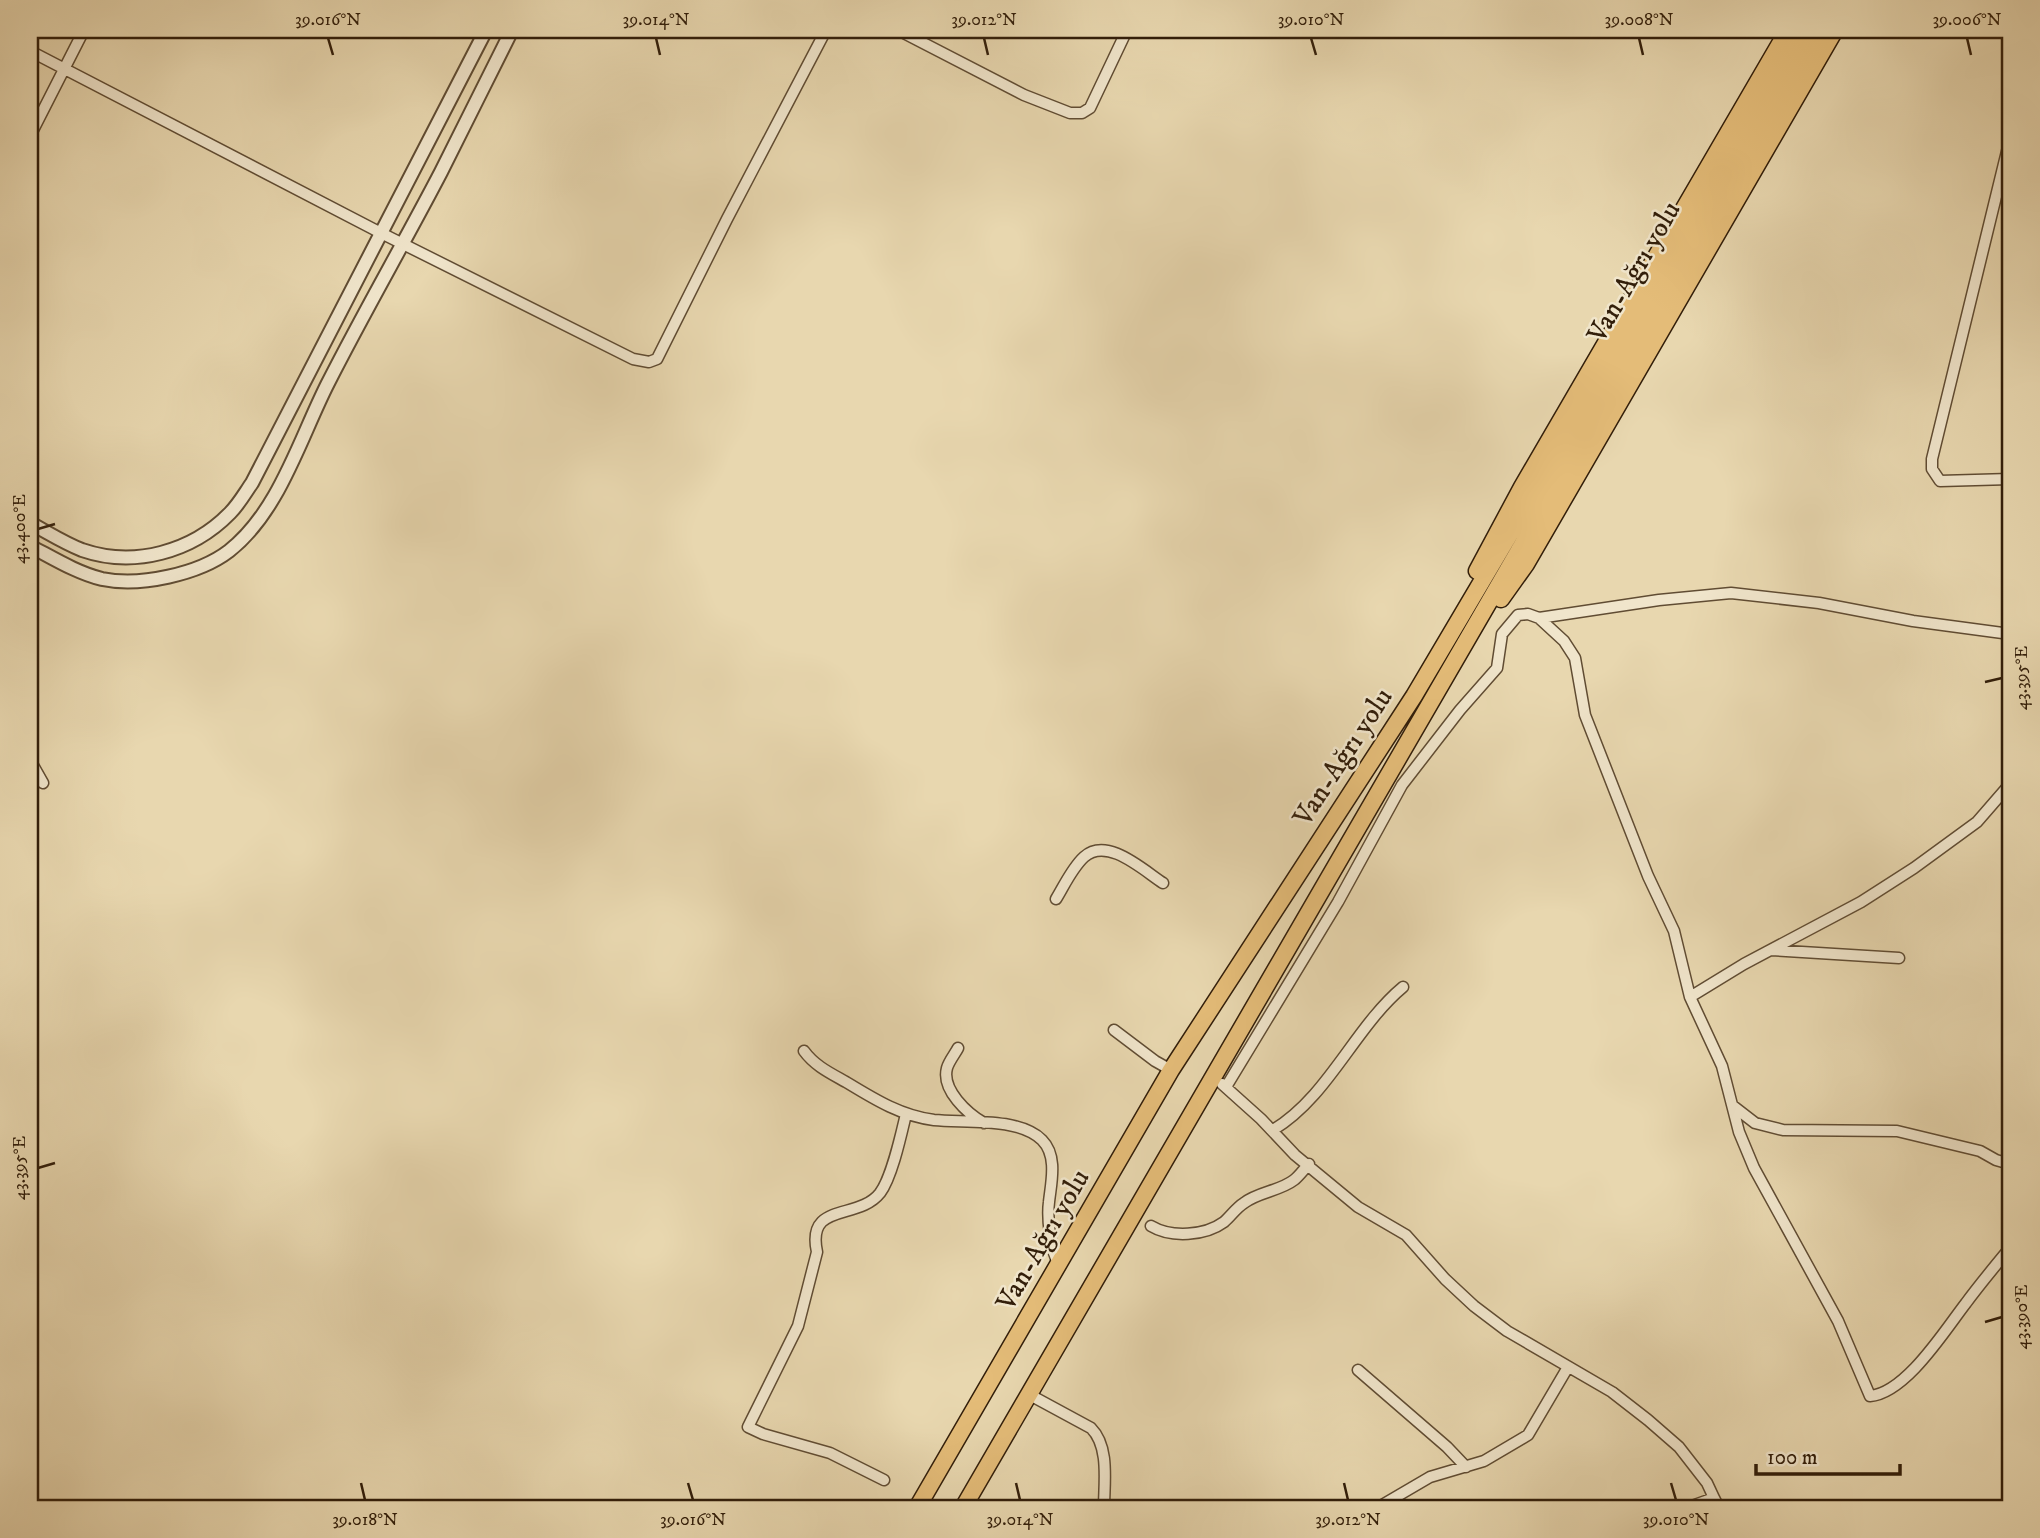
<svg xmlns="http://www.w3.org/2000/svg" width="2040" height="1538" viewBox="0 0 2040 1538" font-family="'IM FELL DW Pica',serif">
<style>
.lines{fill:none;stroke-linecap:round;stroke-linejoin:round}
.minor-casing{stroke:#604c33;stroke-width:13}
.tertiary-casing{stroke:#604c33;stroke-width:16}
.trunk-casing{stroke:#321e0a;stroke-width:19}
.minor{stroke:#f0e5cb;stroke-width:10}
.tertiary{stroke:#f0e5cb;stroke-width:12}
.trunk{stroke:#e4bc78;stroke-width:16}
.ticks{fill:none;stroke:#321e0a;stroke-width:2.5}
.labels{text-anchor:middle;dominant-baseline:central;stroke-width:5;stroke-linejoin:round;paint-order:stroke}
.street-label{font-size:28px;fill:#321e0a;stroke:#f0e5cb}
.neatline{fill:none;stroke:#321e0a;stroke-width:2.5}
.ticks-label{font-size:18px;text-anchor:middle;fill:#321e0a}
</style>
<rect width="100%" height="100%" fill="#e8d7af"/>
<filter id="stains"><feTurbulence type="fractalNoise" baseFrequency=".00286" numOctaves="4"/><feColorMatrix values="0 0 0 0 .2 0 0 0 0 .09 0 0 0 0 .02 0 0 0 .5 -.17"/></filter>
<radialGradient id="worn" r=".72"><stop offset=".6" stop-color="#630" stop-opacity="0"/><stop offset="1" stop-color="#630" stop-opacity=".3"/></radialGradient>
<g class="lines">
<defs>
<path id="minor" d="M898,30L1024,95L1070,113H1082L1090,108L1127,30
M30,51L381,233L633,359L649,362L657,359L727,219L826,30
M30,136L84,30
M2010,139L1932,459V469L1940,481L2010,479
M1539,618L1659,600L1731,593L1819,603L1913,621L2010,634
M30,760L43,783
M1056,899C1064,886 1072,868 1084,857C1107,836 1143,870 1163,883
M1771,950L1899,958
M1690,997L1744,964L1861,902L1914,868L1977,822L2010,784
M1114,1030L1155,1061L1171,1070
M958,1048C955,1054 949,1061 947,1068C941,1090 968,1114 984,1123
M804,1051C815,1066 830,1073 846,1082C874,1099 901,1116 934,1120C965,1123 1019,1117 1042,1140C1058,1156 1051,1183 1049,1202C1047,1217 1050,1251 1059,1264
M1222,1084L1261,1119L1295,1155L1358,1207L1406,1235L1445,1279L1474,1306L1507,1331L1612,1392L1648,1420L1679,1447L1707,1483L1714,1498L1686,1508
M1226,1087L1338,902L1402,785L1460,710L1497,668L1502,634L1518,615L1528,614L1539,618L1564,641L1575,658L1585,715L1648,876L1674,931L1690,997L1722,1066L1739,1132L1754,1168L1838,1321L1870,1396C1906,1393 1945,1330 1966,1303C1980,1284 1995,1266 2010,1248
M1733,1106L1755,1123L1783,1130L1897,1131L1980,1151L1996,1160L2010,1164
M1273,1130C1329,1096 1354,1028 1403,987
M1151,1226C1171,1238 1205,1236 1224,1222C1231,1216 1236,1208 1244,1203C1258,1192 1280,1191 1294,1180C1299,1176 1304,1169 1309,1164
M1358,1370L1447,1447L1466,1467
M1030,1395L1091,1428C1110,1447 1104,1483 1104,1508
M884,1480L830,1453L763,1434L748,1427L798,1326L817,1252C806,1201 858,1221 880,1193C892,1177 901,1135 906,1114
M1714,1498L1719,1508
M1377,1508L1430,1477L1484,1461L1528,1435L1568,1367"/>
<path id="tertiary" d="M30,523C47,532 64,543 82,550C134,568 192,552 230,513C239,504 245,493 252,483L486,30
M30,546C53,558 77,573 102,579C140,587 199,574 229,551C279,512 300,438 328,383C364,312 404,243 441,172C465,125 488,77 512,30"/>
<path id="trunk" d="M1477,571L1522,487L1788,30
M1501,599L1526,564L1835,30
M917,1508L1171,1070L1414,696L1666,270L1804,30
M963,1508L1821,30"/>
</defs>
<!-- minor casing -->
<use href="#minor" class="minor-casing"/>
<!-- tertiary casing -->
<use href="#tertiary" class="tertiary-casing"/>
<!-- trunk casing -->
<use href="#trunk" class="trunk-casing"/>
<!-- minor -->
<use href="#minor" class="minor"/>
<!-- tertiary -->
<use href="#tertiary" class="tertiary"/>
<!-- trunk -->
<use href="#trunk" class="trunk"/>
</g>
<!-- ticks -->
<path class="ticks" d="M328,38L333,55M656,38L660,55M984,38L988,55M1311,38L1316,55M1639,38L1643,55M1967,38L1971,55M38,529L55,524M1985,682L2002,678M38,1168L55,1163M1985,1322L2002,1317M361,1483L365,1500M688,1483L693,1500M1016,1483L1020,1500M1344,1483L1348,1500M1671,1483L1676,1500"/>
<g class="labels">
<!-- street labels -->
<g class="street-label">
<text transform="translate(1634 272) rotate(-60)">Van-Ağrı yolu</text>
<text transform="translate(1343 757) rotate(-57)">Van-Ağrı yolu</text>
<text transform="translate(1043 1240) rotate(-60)">Van-Ağrı yolu</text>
</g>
</g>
<!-- margin -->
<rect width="2040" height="1538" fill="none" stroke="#e8d7af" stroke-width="77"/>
<!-- scale -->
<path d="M1756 1464v10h144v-10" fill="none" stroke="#321e0a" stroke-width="3.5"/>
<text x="1767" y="1464" font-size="21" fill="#321e0a" stroke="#f0e5cb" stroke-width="5" paint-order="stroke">100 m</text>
<rect x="38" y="38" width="1964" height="1462" class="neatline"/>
<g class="ticks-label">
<text x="328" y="25">39.016°N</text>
<text x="656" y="25">39.014°N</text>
<text x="984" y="25">39.012°N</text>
<text x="1311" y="25">39.010°N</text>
<text x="1639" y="25">39.008°N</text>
<text x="1967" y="25">39.006°N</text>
<text transform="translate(19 529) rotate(-90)" y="6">43.400°E</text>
<text transform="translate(2021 678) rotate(-90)" y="6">43.395°E</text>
<text transform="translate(19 1168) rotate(-90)" y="6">43.395°E</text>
<text transform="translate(2021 1317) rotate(-90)" y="6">43.390°E</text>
<text x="365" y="1525">39.018°N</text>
<text x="693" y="1525">39.016°N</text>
<text x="1020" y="1525">39.014°N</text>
<text x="1348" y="1525">39.012°N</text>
<text x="1676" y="1525">39.010°N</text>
</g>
<rect width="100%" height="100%" filter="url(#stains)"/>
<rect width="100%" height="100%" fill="url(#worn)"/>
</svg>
